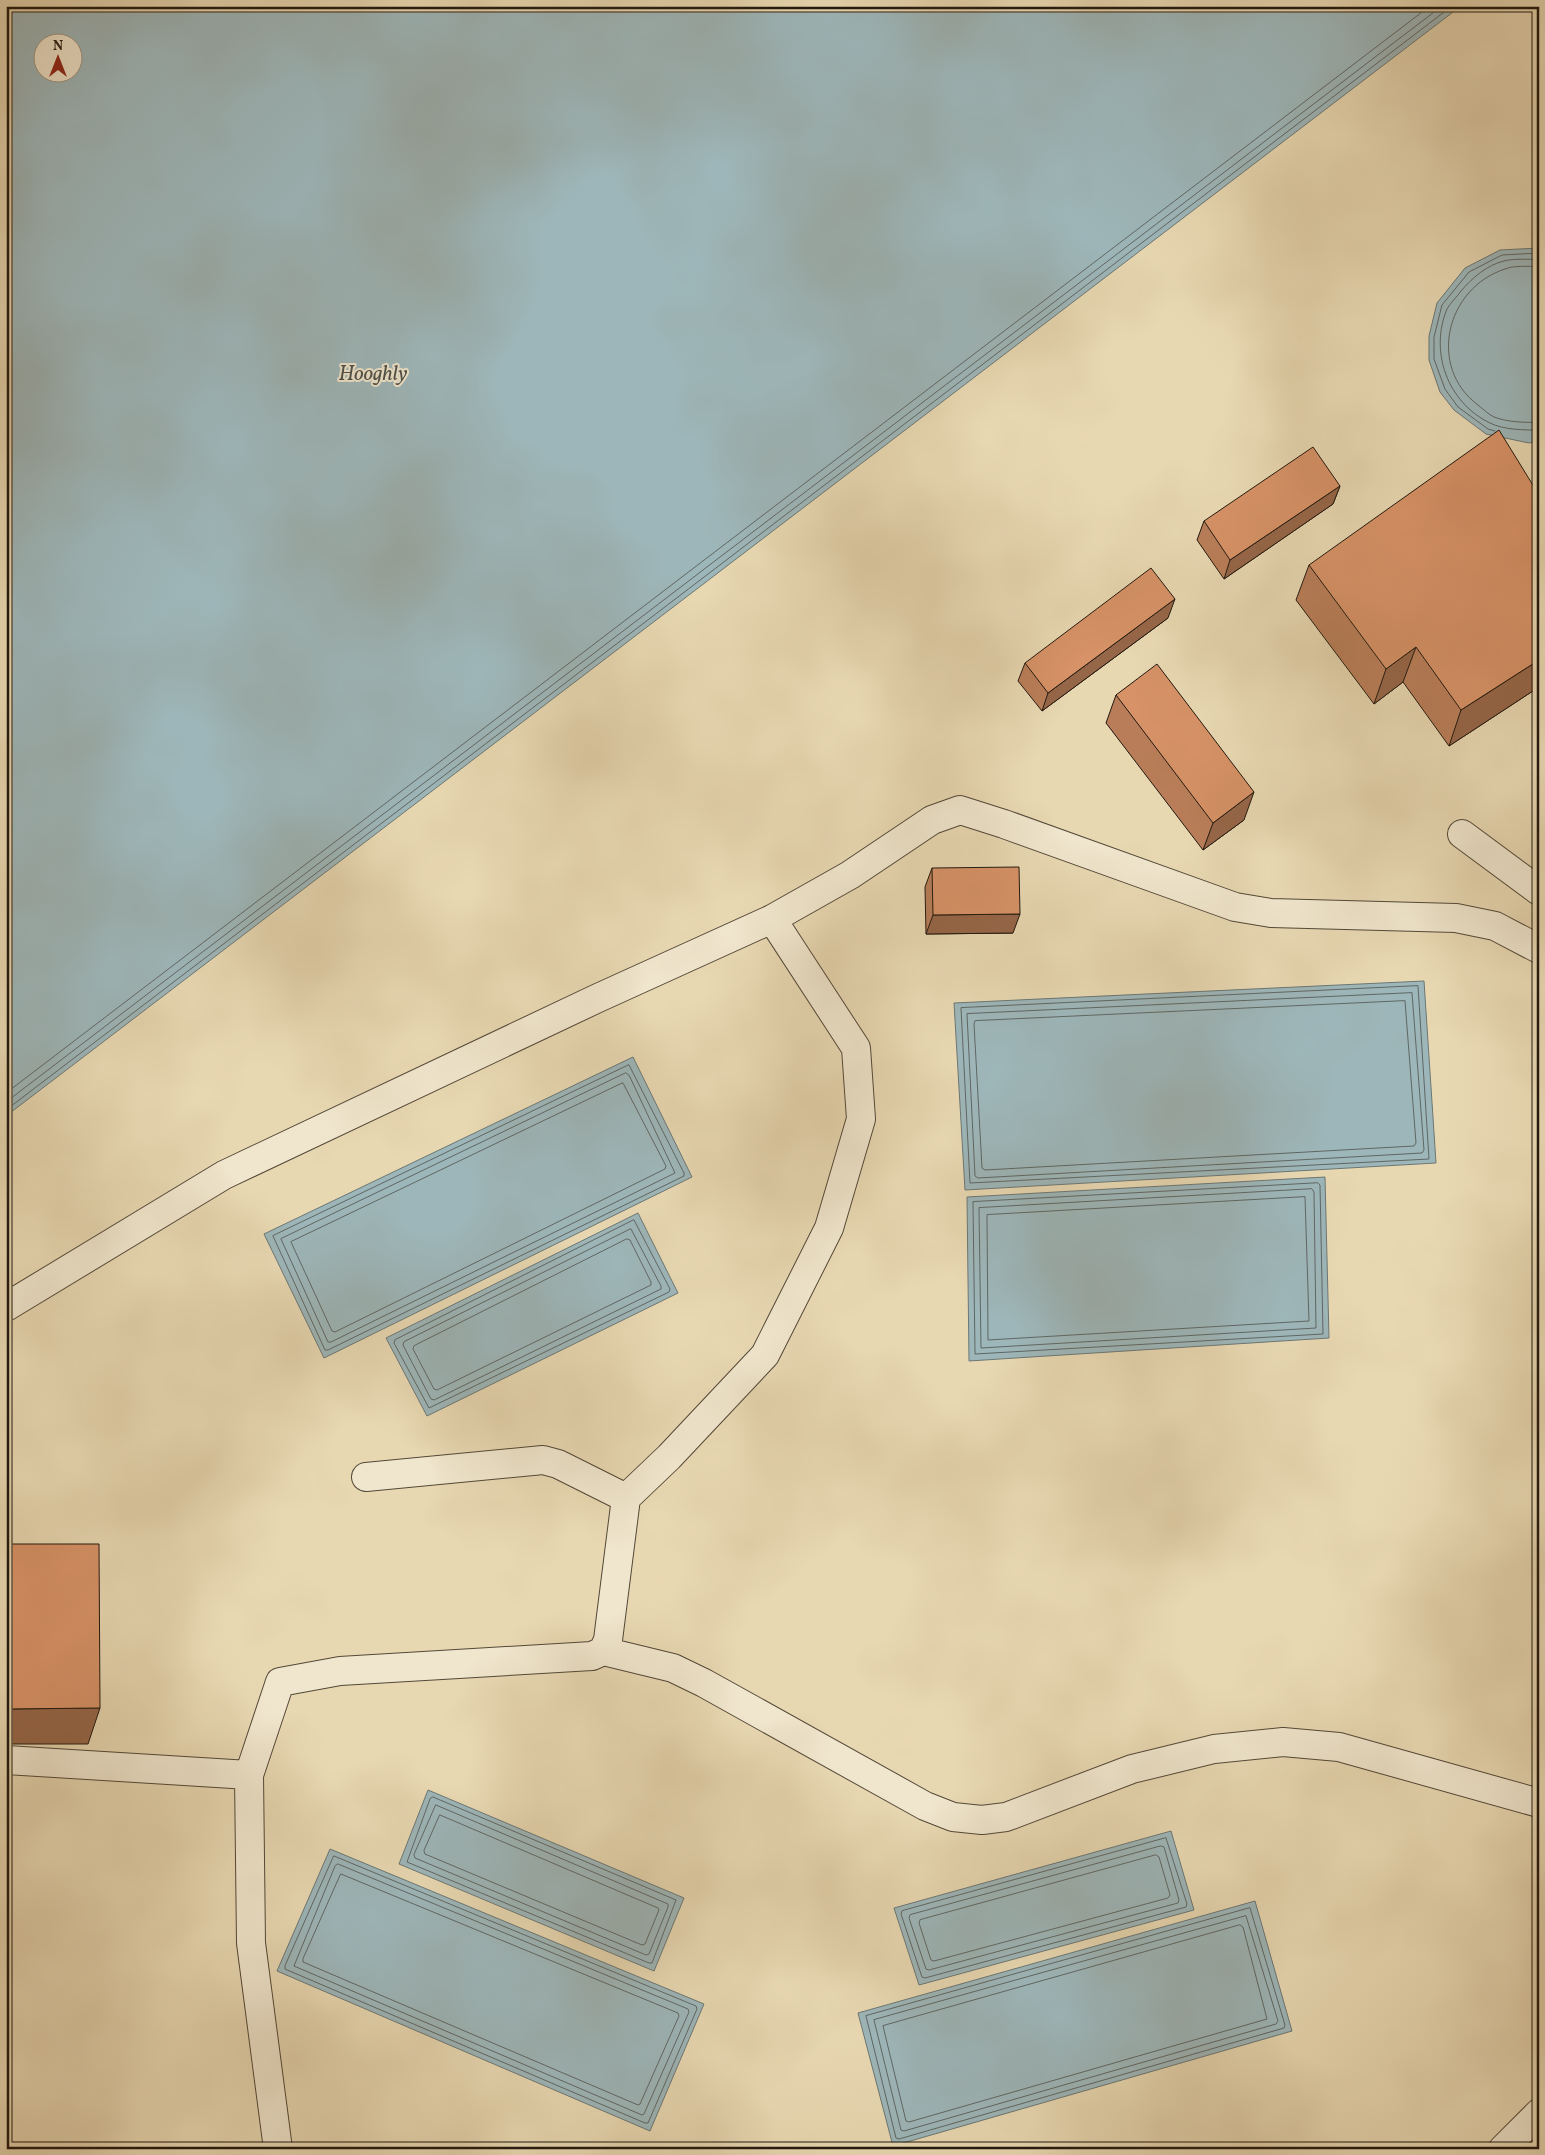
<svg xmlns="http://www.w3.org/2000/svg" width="1545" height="2155" viewBox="0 0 1545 2155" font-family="Vollkorn,serif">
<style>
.water{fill:#9db6b9;stroke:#6b7775;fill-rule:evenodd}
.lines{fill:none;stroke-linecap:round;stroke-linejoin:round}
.shore{stroke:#5f6764;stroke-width:1}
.minor-casing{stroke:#534838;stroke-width:30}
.minor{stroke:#f0e6cd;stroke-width:28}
.wall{fill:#b97e59;stroke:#21180f}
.shaded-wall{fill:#966648;stroke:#21180f}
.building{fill:#d79267;stroke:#21180f}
.labels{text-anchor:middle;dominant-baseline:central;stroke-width:4;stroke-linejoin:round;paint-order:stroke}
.water-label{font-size:21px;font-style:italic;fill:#4c4f4a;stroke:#f0e6cd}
</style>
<rect width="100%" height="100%" fill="#e8d8b2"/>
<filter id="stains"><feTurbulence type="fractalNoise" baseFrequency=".004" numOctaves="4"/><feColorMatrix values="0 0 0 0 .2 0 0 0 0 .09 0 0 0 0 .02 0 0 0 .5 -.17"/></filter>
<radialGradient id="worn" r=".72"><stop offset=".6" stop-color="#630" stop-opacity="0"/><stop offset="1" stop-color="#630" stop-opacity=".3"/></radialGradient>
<!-- water -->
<path class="water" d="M6,6H1461L6,1116ZM72,42V72H42V42Z
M1539,248V441L1529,443L1486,434L1454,410L1440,392L1429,360V336L1437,303L1465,268L1500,250Z
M1424,981L1436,1163L965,1190L954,1003Z
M633,1057L692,1177L324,1358L264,1234Z
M1325,1177L1329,1338L969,1361L967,1197Z
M638,1213L678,1293L427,1416L386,1338Z
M428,1790L684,1898L654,1971L399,1864Z
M1171,1831L1194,1910L919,1985L894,1908Z
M330,1849L704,2004L650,2131L277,1971Z
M1255,1901L1292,2031L893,2146L858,2013Z"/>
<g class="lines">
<!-- shore -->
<path class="shore" d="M1539,259C1528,260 1515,258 1504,261C1487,265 1472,278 1461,291C1457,297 1450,303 1447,309C1429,352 1448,403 1490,423C1504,430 1524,430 1539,430
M1539,266C1528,267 1514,265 1505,269C1446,288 1427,367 1478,405C1483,409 1488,414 1494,417C1507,422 1525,423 1539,422
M1495,431L1488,429L1458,407L1445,389L1434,359V337L1442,305L1469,272L1502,255L1539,253
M1418,986L1429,1159L970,1183L961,1008Z
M1412,993L1424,1150L1422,1153L978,1178L975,1176L967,1014Z
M1405,1001L1416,1143L1414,1146L985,1170L982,1168L974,1024L975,1021Z
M629,1065L684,1173V1176L328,1350H325L273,1236Z
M626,1073L629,1075L675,1173L331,1342H328L281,1239Z
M623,1083L666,1166L665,1169L335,1332L332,1331L291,1242Z
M6,1093L1430,6
M6,1102L1442,6
M6,1110L1452,6
M1318,1183L1320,1185L1323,1334L975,1354L973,1202Z
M1312,1189L1314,1192L1316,1328L981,1348L979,1208Z
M1305,1197L1309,1321L988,1340L987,1215Z
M634,1220L670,1289L669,1292L429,1408L394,1343L395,1340Z
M631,1229L661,1286V1289L434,1400L431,1399L403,1345L404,1342Z
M627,1239L630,1240L651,1282V1285L437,1390L434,1389L413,1349L414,1346Z
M433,1797L676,1900L652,1963H649L407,1862L430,1799Z
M436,1805L668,1904V1907L649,1954L646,1955L415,1858L414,1855Z
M440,1815L658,1908L659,1910L645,1944L642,1945L425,1854L424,1851Z
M1166,1838L1187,1904L1186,1907L925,1978L922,1977L901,1914L902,1911Z
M1161,1846L1164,1847L1179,1900L1178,1903L929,1970L926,1969L909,1918L910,1915Z
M1156,1855L1159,1857L1170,1895L1168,1898L934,1961L931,1960L919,1923L920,1920Z
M334,1856L696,2006L697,2009L648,2123H645L285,1969V1966Z
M338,1864L688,2009L689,2012L644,2114L642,2115L294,1966L335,1866Z
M341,1874L678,2013L679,2016L640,2104L638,2105L303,1962V1959Z
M1250,1908L1285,2025L1284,2028L899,2139L896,2138L866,2016Z
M1246,1916L1278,2021L1276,2024L904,2131L901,2130L874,2020Z
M1240,1925L1243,1927L1267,2019L909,2122L906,2121L883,2026Z"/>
<defs>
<path id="minor" d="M1462,834L1539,891
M6,1307L224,1175L598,998L772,919L850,875L932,820L960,810L1004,824L1235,907L1271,913L1456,918L1495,926L1539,949
M366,1477L543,1460L558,1464L626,1498
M603,1651L673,1668L704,1683L925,1806L953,1817L982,1820L1006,1817L1132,1769L1214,1749L1283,1742L1339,1747L1539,1803
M6,1760L249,1775
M278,2149L251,1943L249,1775L280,1682L340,1671L592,1656L603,1651L608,1640L626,1498L669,1457L765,1355L829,1228L861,1119L856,1048L772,919
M1503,2149L1539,2113"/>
</defs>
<!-- minor casing -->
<use href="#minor" class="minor-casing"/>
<!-- minor -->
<use href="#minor" class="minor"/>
</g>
<!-- wall -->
<path class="wall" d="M1340,486L1333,504L1224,579L1197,540L1204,521Z
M1539,495V687L1449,746L1403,682L1374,704L1296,600L1309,565Z
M1168,618L1042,711L1018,681L1025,663Z
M1116,695L1244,820L1203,850L1106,723Z
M932,868L1013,933L926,934L925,887Z"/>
<!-- shaded-wall -->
<path class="shaded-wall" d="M1340,486L1333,504L1224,579L1230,560Z
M1175,599L1168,618L1042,711L1048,693Z
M1416,647L1403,682L1374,704L1386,669Z
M1539,660V687L1449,746L1461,710Z
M1254,792L1244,820L1203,850L1213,823Z
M1020,914L1013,933L926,934L933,915Z
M100,1708L88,1744H6V1709Z"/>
<!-- building -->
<path class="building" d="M1499,430L1539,495V660L1461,710L1416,647L1386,669L1309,565Z
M1313,447L1340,486L1230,560L1204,521Z
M1151,568L1175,599L1048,693L1025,663Z
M1157,664L1254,792L1213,823L1116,695Z
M1019,867L1020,914L933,915L932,868Z
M6,1544H99L100,1708L6,1709Z
M6,1779L9,1780L6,1796Z"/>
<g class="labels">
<!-- water labels -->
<g class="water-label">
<text x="373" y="374">Hooghly</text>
</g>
</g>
<!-- margin -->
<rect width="1545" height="2155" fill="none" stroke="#e8d8b2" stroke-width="25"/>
<rect x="8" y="8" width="1530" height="2140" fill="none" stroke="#21180f" stroke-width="2.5"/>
<rect x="12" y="12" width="1520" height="2130" fill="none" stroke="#21180f"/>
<!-- north arrow -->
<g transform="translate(58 58)"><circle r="24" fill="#f0e6cd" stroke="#9d9481"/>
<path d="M0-4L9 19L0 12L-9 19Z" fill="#8f2418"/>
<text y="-8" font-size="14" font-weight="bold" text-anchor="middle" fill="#21180f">N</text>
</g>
<rect width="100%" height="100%" filter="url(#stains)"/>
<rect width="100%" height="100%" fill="url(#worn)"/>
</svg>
